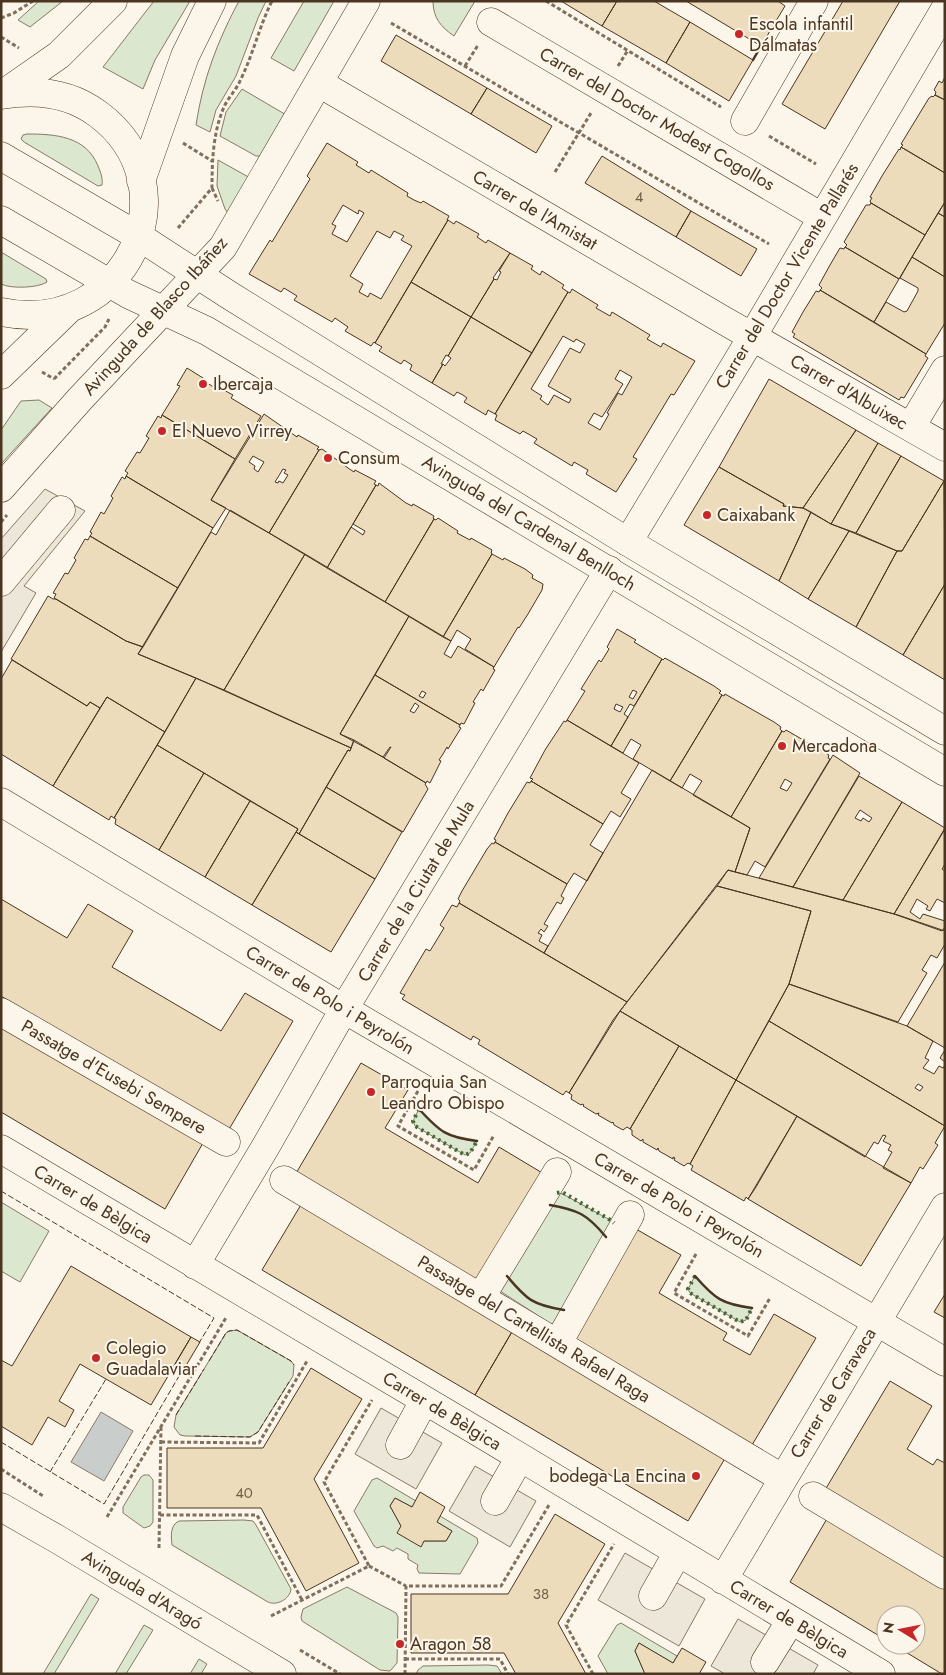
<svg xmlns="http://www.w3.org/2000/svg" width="946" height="1675" viewBox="0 0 946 1675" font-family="Jost,sans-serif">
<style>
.green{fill:#dce7d0;stroke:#887966}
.parking{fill:#ede7d9;stroke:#887966}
.water{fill:#c9cecd;stroke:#887966}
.building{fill:#ecdcbc;stroke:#4a3520;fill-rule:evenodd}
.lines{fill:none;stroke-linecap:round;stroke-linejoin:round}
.minor-casing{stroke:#4a3520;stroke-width:29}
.major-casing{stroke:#4a3520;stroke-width:29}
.path{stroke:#7f6f5c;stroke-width:3;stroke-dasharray:4 2.5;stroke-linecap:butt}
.minor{stroke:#fbf6e9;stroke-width:28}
.major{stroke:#fbf6e9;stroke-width:28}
.hedge{stroke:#436837;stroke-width:4;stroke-dasharray:2.5 4;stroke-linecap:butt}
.fence{stroke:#4a3520;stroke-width:1;stroke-dasharray:6 2.5;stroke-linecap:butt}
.wall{stroke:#4a3520;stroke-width:2.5}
.poi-dot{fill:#c62828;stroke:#fbf6e9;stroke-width:2}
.labels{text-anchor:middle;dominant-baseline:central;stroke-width:4;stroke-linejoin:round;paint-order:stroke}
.number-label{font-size:15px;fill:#725f47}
.poi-label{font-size:18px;fill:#4a3520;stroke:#fbf6e9;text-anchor:start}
.street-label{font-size:18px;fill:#4a3520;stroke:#fbf6e9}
</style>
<rect width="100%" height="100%" fill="#fbf6e9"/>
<!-- green -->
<path class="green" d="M39,1H63L30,27L18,20Z
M154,1H190L155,60L143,89L103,67Z
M239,1H266L258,18L236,76L216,110L210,132L196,125C203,79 217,42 239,1Z
M304,1H334L294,71L271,58Z
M433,1H475L454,36C441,27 433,18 433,1Z
M242,89L288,116L263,156H256L220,136L226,112Z
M27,134C55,134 86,136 98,166C101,173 103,179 102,185L98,186L24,142L21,139L23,135Z
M218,160L252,179L230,216L225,209L217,186Z
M1,252L46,279L47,282C38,288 11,289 1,284Z
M39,400L52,408L1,464V430L21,401Z
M419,1109C440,1132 446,1137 477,1141L470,1153L465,1155L415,1126L413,1121Z
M559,1192L612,1221L554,1324H551L500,1291Z
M1,1202L49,1231L20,1282L1,1271Z
M695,1276C715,1299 722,1304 752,1308L746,1320L740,1322L690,1293L688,1289Z
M237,1330L291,1361L294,1365L293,1376L258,1432L250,1437L185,1436L180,1435L174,1427L176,1415L226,1333L229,1331Z
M144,1475H149L153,1480V1522L150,1526L144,1528L123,1513V1507L141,1477Z
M377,1478L416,1501L412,1507L395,1498L390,1506L401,1526L421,1546L424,1541H446L452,1531L437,1522L440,1516L477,1538L478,1543L460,1574L419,1573L417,1569L418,1565L408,1559V1554L397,1548L393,1551L383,1546L377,1548L374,1546L354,1511L372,1480Z
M244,1520L253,1521L256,1525L291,1589C290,1599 277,1606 268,1602L172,1545C171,1536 170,1525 179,1521Z
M347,1587L396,1613L398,1617L397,1663L390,1671L380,1670L302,1621L301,1617L303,1609Z
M91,1594L99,1599L54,1674H43Z
M621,1623L677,1656L673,1663L639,1643L635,1651L645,1674H608L598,1656L617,1625Z
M144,1625L153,1630L126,1674H115Z
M199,1659L207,1664L201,1674H190Z
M488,1665L497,1666L502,1674H416L418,1670L423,1666Z"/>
<!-- parking -->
<path class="parking" d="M45,489L85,511L24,586L36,593L1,652V539Z
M381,1408L442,1443L416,1489L355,1454Z
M475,1466L536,1501L510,1547L449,1511Z
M625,1553L705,1599L679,1646L598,1600Z
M738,1619L818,1665L813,1674H725L711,1666Z"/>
<!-- water -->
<path class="water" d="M101,1412L133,1431L104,1481L71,1462Z"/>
<!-- building -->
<path class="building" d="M561,1H617L602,26Z
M617,1H654L690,22L666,63L602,26Z
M686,1H778L785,6L761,46Z
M843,1H900L825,129L782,104Z
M690,22L753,60L729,101L666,63Z
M396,35L487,88L471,114L381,61Z
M945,77V100L935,95L936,92L934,90L939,81L942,83Z
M487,88L552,126L536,153L471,114Z
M935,95L945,100V173L901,147L903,145L901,144L929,98L932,96L933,97Z
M327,143L358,162L356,165L369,173L371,170L408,193L407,196L414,200L421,203L423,201L449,216L447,220H448L375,343L374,342L371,346L345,331L348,327L335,318L332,322L294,300L297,296L284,288L281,292L249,274L270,240L272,242L290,212L310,179L307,176ZM343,205L358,214L359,210L364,213L347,242L332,234L336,226L332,224ZM377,231L390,238L394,231L404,236L401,240L412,246L381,299L370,293L368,297L359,292L363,284L350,276Z
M901,147L945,173V202L925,235L871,203L870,201L872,198L870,197L882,176L899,149L900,150Z
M602,156L691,211L676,237L585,183Z
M945,202V217L938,213Z
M871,203L925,235L899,279L845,247L847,245L844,242L866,205H870Z
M691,211L757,249L741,276L676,237Z
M938,213L945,217V277L912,257Z
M448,220L454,224L456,221L479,234L477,237L486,243L488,240L510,253L493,278L494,279L471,317L411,282Z
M845,247L899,279L874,322L820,290L822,288L819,285L830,265L840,248L844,249Z
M510,253L533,266L531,269L540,275L542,271L564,285L562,288L568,292L532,353L471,317L494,279L497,280L501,272L499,271Z
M912,257L945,277V323L926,354L874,322L886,302L904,312L907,311L918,291V288L900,278Z
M411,282L471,317L448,356L446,355L441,364H443L432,383L410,370L412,365L404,360L401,364L379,351L382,347L375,343Z
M572,289L598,305L596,308L610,316L612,312L650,335L647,339L661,347L663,343L695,361L674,395L671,394L650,429L633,457L637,459L616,492L586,474L588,470L574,462L572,466L534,443L537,439L523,431L520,434L495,420L497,415L495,414L568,292L570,293ZM563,336L574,342L576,339L585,344L580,353L570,348L548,386L571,399L569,403L554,395L548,405L540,399L542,396L531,389ZM620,370L632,377L622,395L618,393L617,395L607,413L609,414L600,430L588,423L594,413L602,417L623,384L615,379Z
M820,290L926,354L925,356L928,358L904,398L901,397L899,400L793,337L795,334L792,332L803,312L816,291L819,292Z
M471,317L532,353L495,414L488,410L486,415L464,402L467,398L463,395L457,392L454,396L432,383L443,364L445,366L451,358L448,356Z
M187,368L203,378L202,380L217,389L218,387L233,395L231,398L261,416L235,459L162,415L180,386L177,385Z
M769,379L856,430L803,508L783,506L784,504L719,467Z
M264,414L297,437L298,435L319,447L317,449L319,450L269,533L211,500ZM253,456L264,462L258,472L254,469L255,466L249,462ZM283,469L286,470L284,473L288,475L283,483L279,481L278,483L275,482Z
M162,415L235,459L211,500L226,508L213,528L126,476L128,473L125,471L137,452L140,453L149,438L146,436L158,416L161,418Z
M856,430L878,443L831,524L803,508Z
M878,443L901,456L856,533L831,524Z
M322,449L348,468L354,472L355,470L376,481L374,484L376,485L327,568L269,533L319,450Z
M901,456L944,481L902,551H897L856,533Z
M719,467L784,504L783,506L803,508L811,512L779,581L684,525Z
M126,476L213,528L178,588L90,536L92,533L90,532L101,512L104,514L113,498L111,496L122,477L125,479Z
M944,481L945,584L903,655L856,627L897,551H902Z
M379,483L406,503L412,506L413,504L434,516L433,518L434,519L385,602L327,568L351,527L363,535L365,531L353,524L376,485L378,486Z
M230,510L305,554L224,690L138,654L211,532L216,535Z
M811,512L831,524L849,531L808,599L779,581Z
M438,518L458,531L457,533L470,540L471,538L492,550L491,553L492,554L443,637L385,602L434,519L436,520Z
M849,531L897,551L856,627L808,599Z
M90,536L178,588L143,647L126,641L54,598L56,594L53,593L65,573L68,574L76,560L74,558L85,539L88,540Z
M305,554L409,616L340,734L354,740L351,748L224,690Z
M492,554L503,560L504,558L525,569L533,575L532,578L543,584L542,590L528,614L519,628L518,627L494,667L465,649L471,639L457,630L451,641L443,637Z
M945,584V680L903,655Z
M48,596L53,599H56L126,641L143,647L138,654L196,678L165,732L107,697L100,708L90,702L87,706L11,659Z
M409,616L451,641L444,654L451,658L458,646L494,667L493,669L495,670L483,691L481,689L473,702L475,703L464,724L461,723L460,725L375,675ZM422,691L426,693L423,698L419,696Z
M617,629L636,640L634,642L662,659L636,703L634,706L630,704L624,714L628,717L611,746L567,720L585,691L581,689L599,660L601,662L609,649L607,647ZM633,690L637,692L633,699L629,697ZM616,704L623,707L620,712L614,709Z
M665,658L714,686L721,691L719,693L722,695L670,781L633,759L641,745L631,739L623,753L611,746L662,659L663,660Z
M12,660L87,706L90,702L100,708L53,786L1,754V679Z
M375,675L460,725L459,727L461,728L448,749L447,747L443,754L439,760L441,761L430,783L427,781L426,783L384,758L391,747H390L383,757L340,734ZM415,703L419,706L414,713L410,711Z
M196,678L351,748L350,751L348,750L299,834L296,832L298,829L157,745Z
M725,694L774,722L781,727L780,729L782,731L731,817L693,795L702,781L690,774L682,788L670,781L722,695L724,696Z
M107,697L165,732L114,818L111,816L109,820L53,786Z
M567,720L639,763L621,793L631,799L620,817L611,811L603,824L531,781L533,779L530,778L545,750L564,721L566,722Z
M786,730L829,755L828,758L830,759L765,867L755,861L747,875L735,872L750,828L731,817L782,731L784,732ZM785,779L792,783L787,791L780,788Z
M354,740L426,783L425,784L428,789L403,832L326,787L348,750L350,751Z
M157,745L204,773L159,850L115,824L116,819L114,818Z
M833,755L860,773L793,887L759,878Z
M652,770L750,828L735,872L728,870L627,1002L544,953Z
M204,773L250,801L205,877L159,850Z
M859,776L902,802L894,815L843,900L793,887ZM860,810L872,818L869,822L863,818L861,821L855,818Z
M531,781L603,824L590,845L603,853L587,881L574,873L567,884L495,842L496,840L494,839L508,813L527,782L530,783Z
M326,787L402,832L375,879L299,834Z
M250,801L298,829L252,905L205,877Z
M902,802L945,828L912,884L894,914L843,900Z
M945,829V864L942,869L945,871V903L937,899L930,911L926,909L928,906L917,899L910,912L920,919L923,914L945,921V927L942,931L894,914Z
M296,832L375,879L331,952L252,905Z
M495,842L567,884L561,896L564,898L561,904L557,902L544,924L548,926L544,932L541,929L538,933L542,935L539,941L548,946L544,953L459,903L460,901L458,899L462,891L487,849L492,843L494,844Z
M728,870L898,915L945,931V944L937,958L931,955L922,970L927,973L898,1022L789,984L811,911L717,886Z
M717,886L811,911L789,984L736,1080L620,1011Z
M1,899L67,938L88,904L133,931L112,967L221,1031L245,993L293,1021L228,1131L1,996Z
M459,903L627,1002L613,1020L569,1093L566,1091L563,1095L478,1044L480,1040L473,1036L471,1040L402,999L405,995L400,993L426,949L430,951L444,928L440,925L452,905L457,907Z
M945,962V1048L907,1026Z
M789,984L907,1026L933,1041L925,1058L929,1060L923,1068L934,1074L939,1066L943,1068L945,1065V1126L769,1021ZM918,1084L923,1087L920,1091L915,1088Z
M620,1011L679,1046L630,1129L627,1127L623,1130L614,1125L613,1122L612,1123L598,1115L599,1113L596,1114L583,1106L584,1105L582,1104L581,1105L571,1099L572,1095L569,1093Z
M769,1021L945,1126L935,1143L938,1145L923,1169L920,1167L911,1183L883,1168L892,1152L888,1150L891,1145L883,1141L886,1136L883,1135L878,1144L874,1142L865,1157L736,1080Z
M1,1023L203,1143L165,1209L1,1112Z
M679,1046L736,1080L690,1164L688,1163L684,1166L674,1160L675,1158L673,1157V1159L659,1151L658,1148L657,1150L643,1142V1139L641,1141L632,1135V1130L630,1129Z
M945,1050V1062L940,1058Z
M361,1063L408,1090L385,1128L478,1183L499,1147L544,1174L479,1284L295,1175Z
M736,1080L797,1116L756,1187L748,1199L746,1197L744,1201L691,1170L693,1166L690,1164Z
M797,1116L911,1183L861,1266L748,1199Z
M302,1203L513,1330L475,1395L262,1270Z
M636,1229L681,1255L659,1293L727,1333L723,1340L750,1355L774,1314L816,1338L752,1445L572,1338Z
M71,1266L191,1337L151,1405L80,1364L59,1401L74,1410L65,1427L48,1417L32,1445L1,1426V1360L12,1366Z
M945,1294V1318L934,1312Z
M513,1330L727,1455L688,1521L475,1395Z
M191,1337L200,1342L181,1374L172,1369Z
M311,1368L362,1399L314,1479L359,1563L306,1591L261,1508H167V1448H263Z
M890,1381L932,1406L907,1449L933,1465L937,1459L945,1463V1560L825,1490Z
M420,1492L445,1507L437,1522L452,1531L446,1541H424L421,1547L397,1533L401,1526L390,1506L395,1498L412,1507Z
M555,1514L605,1544L558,1623L586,1674H516L504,1653H411V1594H508Z
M828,1517L945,1586V1674H942L894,1645H916V1615H886V1640L790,1582Z
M639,1643L673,1663L682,1648L706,1662L699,1674H645L635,1651Z"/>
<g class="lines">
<defs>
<path id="minor" d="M491,22L822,217
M319,83L723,320L945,447
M745,121L814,1
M911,427L945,370
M1,488L80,399L223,247L366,1
M628,542L752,337L945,9
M1,582L61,510
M1,802L344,1009L945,1362
M1,1012L226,1142
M1,1149L480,1433L881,1674
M284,1180L782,1478
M195,1265L266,1146L344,1009L609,570
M481,1297L557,1172
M558,1343L630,1215
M400,1445L424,1401
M813,1496L945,1575
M495,1501L520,1457
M723,1580L945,1207
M653,1596L678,1552
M765,1662L791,1620"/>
<path id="major" d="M3,94L59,55L113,1
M1,95C36,89 69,92 98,114C196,187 125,338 1,312
M1,156L138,236L229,295L628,542L945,731
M141,181L185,56L212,1
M1,220L128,294L207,331L945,772
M1,375L69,309
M1,1507L57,1539L282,1674"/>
</defs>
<!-- minor casing -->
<use href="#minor" class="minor-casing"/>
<!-- major casing -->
<use href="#major" class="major-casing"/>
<!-- path -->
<path class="path" d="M546,1L721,107
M1,18L14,13L33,1
M391,23L769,244
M1,37L19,48
M465,66L478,45
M618,66L628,50
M769,136L816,164
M183,143L212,161
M555,172L591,113
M212,188L218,201
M178,228L212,188C212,161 213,132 224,107C228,98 236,90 240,81C253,55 259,27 272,1
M42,372L54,379
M54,379L105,327L109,319
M1,522L7,515
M418,1091L398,1126L474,1170L494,1135
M696,1254L674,1293L748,1336L770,1298
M161,1442L259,1443L307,1361
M1,1469L43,1496
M160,1515H257L302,1600
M107,1517L227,1316
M159,1548L161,1427
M369,1566L406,1586
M271,1616L369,1566L324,1482L372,1400
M300,1650L340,1674
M405,1659H500L508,1674
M405,1674L406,1586H501L549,1505
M593,1674L566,1625L614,1544"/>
<!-- minor -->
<use href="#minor" class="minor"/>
<!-- major -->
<use href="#major" class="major"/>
<!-- hedge -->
<path class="hedge" d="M419,1109L413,1121L415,1126L465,1155L470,1153L477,1141
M557,1193L562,1192L612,1221L614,1223
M695,1276L688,1289L690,1293L740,1322L746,1320L752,1308"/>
<!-- fence -->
<path class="fence" d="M1,1191L214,1318L199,1343
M209,1361L226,1333L229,1331L237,1330L291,1361L294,1365
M176,1415L204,1369
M195,1436L250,1437L258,1432L289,1382
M1,1442L104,1504L182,1371
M50,1472L106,1379"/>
<!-- wall -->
<path class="wall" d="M753,60L761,46
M419,1109C440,1132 446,1137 477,1141
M550,1205C578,1210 587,1214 606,1237
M507,1276C527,1300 533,1305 564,1310
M695,1276C715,1299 722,1304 752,1308"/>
</g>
<!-- markers -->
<g class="poi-dot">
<circle cx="739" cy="34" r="5"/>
<circle cx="203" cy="384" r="5"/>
<circle cx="162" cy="431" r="5"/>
<circle cx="328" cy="458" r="5"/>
<circle cx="707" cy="515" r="5"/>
<circle cx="782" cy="746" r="5"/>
<circle cx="371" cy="1092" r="5"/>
<circle cx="96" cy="1358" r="5"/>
<circle cx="696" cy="1476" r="5"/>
<circle cx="400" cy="1644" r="5"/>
</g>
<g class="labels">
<!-- number labels -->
<g class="number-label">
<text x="639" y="197">4</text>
<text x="244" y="1493">40</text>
<text x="541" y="1594">38</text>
</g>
<!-- poi labels -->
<g class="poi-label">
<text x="749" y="24">Escola infantil<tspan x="749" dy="21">Dálmatas</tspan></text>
<text x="213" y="384">Ibercaja</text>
<text x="172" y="431">El Nuevo Virrey</text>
<text x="338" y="458">Consum</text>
<text x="717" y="515">Caixabank</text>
<text x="792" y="746">Mercadona</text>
<text x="381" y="1082">Parroquia San<tspan x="381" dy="21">Leandro Obispo</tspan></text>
<text x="106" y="1348">Colegio<tspan x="106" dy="21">Guadalaviar</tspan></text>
<text x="686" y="1476" text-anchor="end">bodega La Encina</text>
<text x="410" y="1644">Aragon 58</text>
</g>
<!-- street labels -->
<g class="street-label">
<text transform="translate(657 119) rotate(30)">Carrer del Doctor Modest Cogollos</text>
<text transform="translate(535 210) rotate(30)">Carrer de l'Amistat</text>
<text transform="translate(787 276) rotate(-59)">Carrer del Doctor Vicente Pallarés</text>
<text transform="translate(155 316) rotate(-48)">Avinguda de Blasco Ibáñez</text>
<text transform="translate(849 392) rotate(30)">Carrer d'Albuixec</text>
<text transform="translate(529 523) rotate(31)">Avinguda del Cardenal Benlloch</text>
<text transform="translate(416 891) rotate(-59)">Carrer de la Ciutat de Mula</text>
<text transform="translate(330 1000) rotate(31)">Carrer de Polo i Peyrolón</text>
<text transform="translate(114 1077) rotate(30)">Passatge d'Eusebi Sempere</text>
<text transform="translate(93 1204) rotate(31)">Carrer de Bèlgica</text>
<text transform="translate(679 1205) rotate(30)">Carrer de Polo i Peyrolón</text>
<text transform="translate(534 1329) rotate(31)">Passatge del Cartellista Rafael Raga</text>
<text transform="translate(833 1393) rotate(-59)">Carrer de Caravaca</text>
<text transform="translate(442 1411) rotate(31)">Carrer de Bèlgica</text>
<text transform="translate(142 1590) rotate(31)">Avinguda d'Aragó</text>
<text transform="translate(789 1619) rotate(31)">Carrer de Bèlgica</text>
</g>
</g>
<!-- border -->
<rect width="946" height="1675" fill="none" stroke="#4a3520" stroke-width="5"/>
<!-- north arrow -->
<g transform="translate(901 1630) rotate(280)"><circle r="24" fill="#fbf6e9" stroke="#b4a999"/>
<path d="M0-4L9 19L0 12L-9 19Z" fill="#c62828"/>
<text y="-8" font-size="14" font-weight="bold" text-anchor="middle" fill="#4a3520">N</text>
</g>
</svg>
